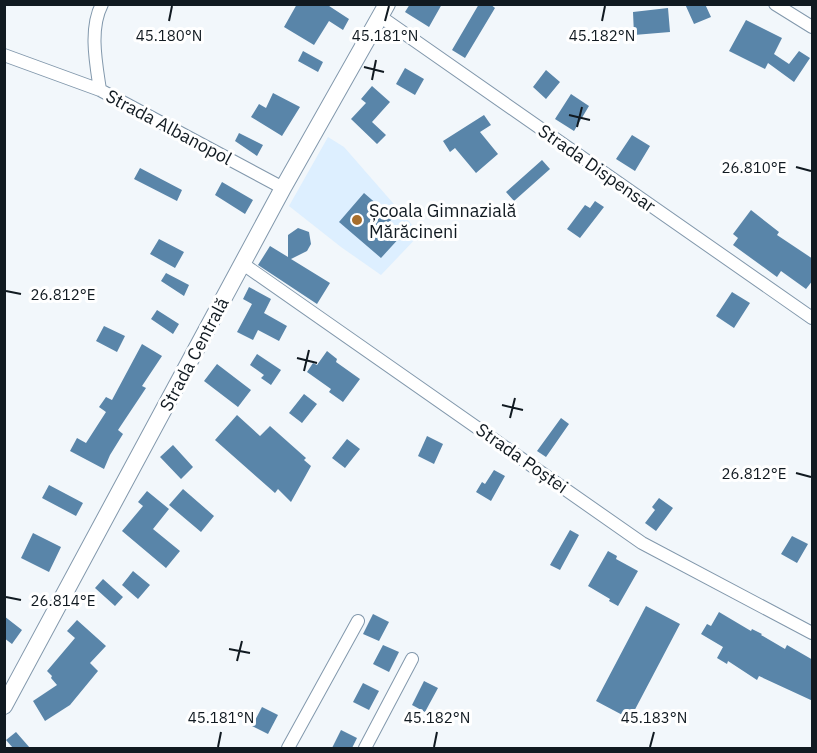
<svg xmlns="http://www.w3.org/2000/svg" width="817" height="753" viewBox="0 0 817 753" font-family="'IBM Plex Sans',sans-serif">
<style>
.built{fill:#ddefff}
.building{fill:#5985a9}
.lines{fill:none;stroke-linecap:round;stroke-linejoin:round}
.minor-casing{stroke:#8298ac;stroke-width:14}
.major-casing{stroke:#8298ac;stroke-width:18}
.minor{stroke:#fff;stroke-width:12}
.major{stroke:#fff;stroke-width:16}
.ticks{fill:none;stroke:#111a21;stroke-width:2}
.poi-dot{fill:#a76e2c;stroke:#fff;stroke-width:2}
.labels{text-anchor:middle;dominant-baseline:central;stroke-width:6;stroke-linejoin:round;paint-order:stroke}
.street-label{font-size:18px;fill:#111a21;stroke:#fff}
.poi-label{font-size:18px;fill:#111a21;stroke:#fff;text-anchor:start}
.ticks-label{font-size:15px;text-anchor:middle;fill:#111a21;stroke:#fff;stroke-width:6;stroke-linejoin:round;paint-order:stroke}
</style>
<rect width="100%" height="100%" fill="#f2f7fb"/>
<!-- built -->
<path class="built" d="M328,137L344,147L420,234L381,275L341,247L289,206Z"/>
<!-- building -->
<path class="building" d="M297,4H326L349,19L343,30L329,21L314,45L284,27Z
M410,4H442L429,27L405,12Z
M479,4H490L495,8L465,58L452,50Z
M685,4H705L711,17L694,24Z
M668,8L670,32L634,35L633,12Z
M746,20L782,38L774,54L789,64L799,51L810,58L794,82L768,63L765,69L729,51Z
M303,51L323,62L318,72L298,61Z
M405,68L424,79L415,95L396,84Z
M546,70L560,82L546,99L533,87Z
M372,86L390,102L372,122L386,135L377,144L351,119L366,103L361,99Z
M273,93L300,107L282,136L251,117L259,104L266,108Z
M571,94L589,106L574,131L555,119Z
M484,115L491,125L480,132L498,154L476,173L455,148L450,152L443,141Z
M239,133L263,145L257,156L235,141Z
M632,135L650,146L635,171L616,159Z
M542,160L550,169L514,201L506,192Z
M140,168L182,190L177,201L134,179Z
M222,182L253,200L245,214L215,195Z
M364,193L393,218L388,223L402,235L381,258L339,222Z
M595,201L604,207L580,238L567,229L585,205L590,208Z
M751,210L779,232L777,235L813,259V280L806,289L781,271L777,277L733,245L738,238L733,234Z
M298,228L309,232L311,244L307,251L291,259L330,283L317,304L258,265L270,246L288,257V235Z
M159,239L184,252L175,268L150,254Z
M166,273L189,285L184,296L161,281Z
M249,287L271,299L264,313L287,326L279,341L258,330L253,340L237,332L252,304L243,299Z
M732,292L750,303L734,328L716,316Z
M157,310L179,324L173,334L151,319Z
M104,326L125,336L117,352L96,341Z
M142,344L162,356L142,386L146,388L118,430L123,434L110,455L104,469L70,451L77,438L86,443L106,412L99,407L106,397L112,400Z
M327,351L337,359L336,362L360,379L343,402L329,392L331,389L307,372L313,363L317,365Z
M257,354L281,370L271,385L261,378L264,375L250,365Z
M217,364L251,390L238,407L204,381Z
M304,394L317,404L302,423L289,413Z
M237,415L260,436L270,426L306,458L304,460L311,466L291,502L278,489L275,493L215,440Z
M561,418L569,424L546,457L537,451Z
M427,436L443,444L434,464L418,456Z
M347,439L360,449L345,468L332,458Z
M173,445L193,467L181,479L160,457Z
M494,470L505,476L491,501L476,492L482,482L485,484Z
M49,485L83,503L76,516L42,498Z
M183,489L214,516L201,532L169,505Z
M147,491L169,509L153,529L180,551L166,568L122,531L143,506L138,502Z
M659,498L673,508L656,531L645,523L655,510L652,507Z
M570,530L579,535L560,570L550,565Z
M33,533L61,547L49,572L21,558Z
M792,536L808,544L797,563L781,554Z
M608,551L617,556L616,559L638,571L618,606L609,601L610,599L588,586Z
M133,571L150,585L138,599L122,585Z
M103,579L123,597L115,606L95,588Z
M646,606L680,624L630,719L596,701Z
M719,612L751,631L752,629L762,634L761,635L785,649L787,645L813,660V701L759,676L757,680L728,661L727,664L717,658L723,647L701,634L707,624L711,626Z
M373,614L389,622L379,641L363,634Z
M4,616L22,630L12,644L4,638Z
M77,620L106,646L90,663L98,671L70,705L45,721L33,701L57,685L51,678L52,676L47,671L75,638L67,631Z
M383,645L399,652L389,672L373,664Z
M424,681L438,688L425,712L412,705Z
M363,683L379,691L369,710L353,702Z
M262,707L278,715L268,734L252,726Z
M341,730L357,738L352,748H332Z
M16,732L30,748H13L6,740Z"/>
<g class="lines">
<defs>
<path id="minor" d="M775,4L812,27
M381,17L812,318
M4,55L100,90L283,188
M100,90C96,63 89,29 102,4
M243,264L642,543L812,633
M288,748L358,621
M365,748L412,659"/>
<path id="major" d="M4,706L283,188L387,4"/>
</defs>
<!-- minor casing -->
<use href="#minor" class="minor-casing"/>
<!-- major casing -->
<use href="#major" class="major-casing"/>
<!-- minor -->
<use href="#minor" class="minor"/>
<!-- major -->
<use href="#major" class="major"/>
</g>
<!-- ticks -->
<path class="ticks" d="M169,21L172,6M385,21L389,6M602,21L605,6M364,67L384,72M372,80L376,60M569,115L590,120M577,127L582,107M796,167L811,171M6,291L21,294M297,358L317,363M304,371L309,350M502,405L523,410M510,418L515,398M796,473L811,477M6,597L21,600M229,649L250,653M237,661L242,641M218,747L221,732M434,747L437,732M650,747L654,732"/>
<!-- markers -->
<circle class="poi-dot" cx="357" cy="220" r="6"/>
<g class="labels">
<!-- street labels -->
<g class="street-label">
<text transform="translate(169 127) rotate(28)">Strada Albanopol</text>
<text transform="translate(597 168) rotate(35)">Strada Dispensar</text>
<text transform="translate(194 354) rotate(-62)">Strada Centrală</text>
<text transform="translate(522 458) rotate(35)">Strada Poștei</text>
</g>
<!-- poi labels -->
<g class="poi-label">
<text x="369" y="210">Școala Gimnazială<tspan x="369" dy="21">Mărăcineni</tspan></text>
</g>
</g>
<g class="ticks-label">
<text x="169" y="41">45.180°N</text>
<text x="385" y="41">45.181°N</text>
<text x="602" y="41">45.182°N</text>
<text x="754" y="173">26.810°E</text>
<text x="63" y="300">26.812°E</text>
<text x="754" y="479">26.812°E</text>
<text x="63" y="606">26.814°E</text>
<text x="221" y="723">45.181°N</text>
<text x="437" y="723">45.182°N</text>
<text x="654" y="723">45.183°N</text>
</g>
<!-- border -->
<rect width="817" height="753" fill="none" stroke="#111a21" stroke-width="12"/>
</svg>
